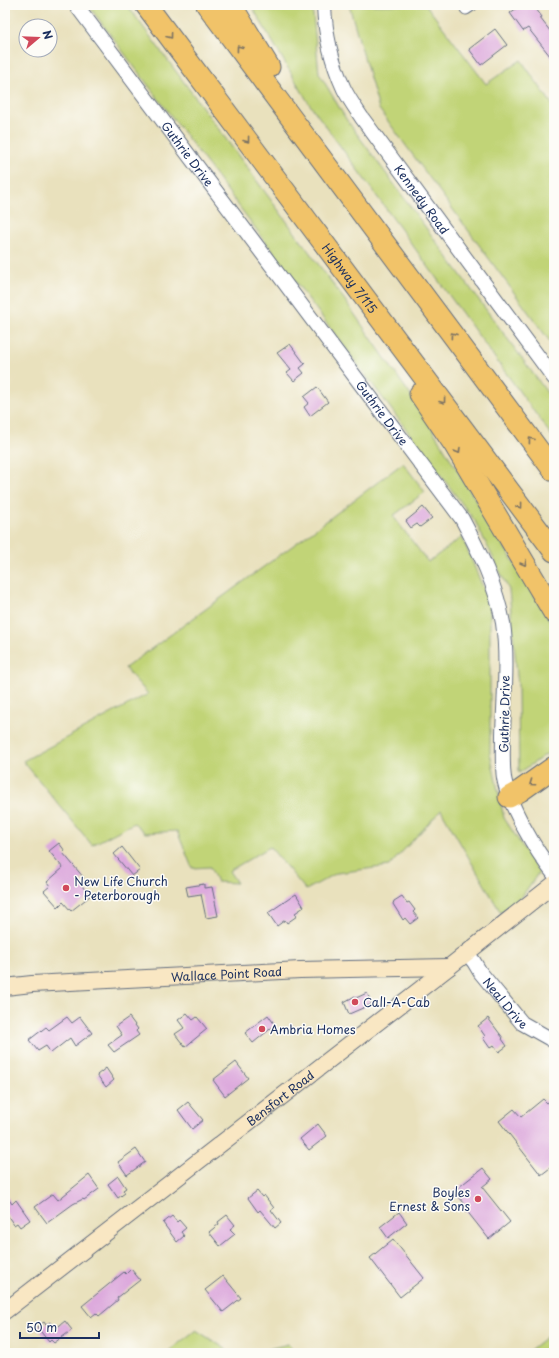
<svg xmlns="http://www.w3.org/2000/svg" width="559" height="1358" viewBox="0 0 559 1358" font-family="'Playpen Sans',sans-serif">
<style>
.green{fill:#c1d477;stroke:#6e826a}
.building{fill:#dad}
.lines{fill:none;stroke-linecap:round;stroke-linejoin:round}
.minor-casing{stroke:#636d7f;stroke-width:13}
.tertiary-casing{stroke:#636d7f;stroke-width:16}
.secondary-casing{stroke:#636d7f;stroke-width:18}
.motorway-casing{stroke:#636d7f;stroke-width:23}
.minor{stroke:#fff;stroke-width:11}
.tertiary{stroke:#fff;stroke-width:14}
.secondary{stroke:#f9e7c3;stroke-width:16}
.motorway{stroke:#f1c369;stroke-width:21}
.oneway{stroke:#7b7263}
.poi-dot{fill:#d1495b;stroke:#fdfcf7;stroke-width:1.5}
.labels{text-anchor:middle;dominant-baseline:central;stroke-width:3;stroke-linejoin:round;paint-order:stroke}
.street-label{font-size:12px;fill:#1b2f5e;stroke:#fdfcf7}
.poi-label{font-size:12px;fill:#1b2f5e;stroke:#fdfcf7;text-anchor:start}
</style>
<rect width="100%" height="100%" fill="#fdfcf7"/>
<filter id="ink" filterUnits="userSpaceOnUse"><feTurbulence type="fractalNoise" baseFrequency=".025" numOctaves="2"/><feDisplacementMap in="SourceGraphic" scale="8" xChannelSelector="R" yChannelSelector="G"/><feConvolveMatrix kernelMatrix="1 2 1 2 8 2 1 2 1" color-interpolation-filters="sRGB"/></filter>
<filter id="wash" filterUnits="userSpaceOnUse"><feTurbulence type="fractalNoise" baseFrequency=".012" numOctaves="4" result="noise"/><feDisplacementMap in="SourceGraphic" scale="16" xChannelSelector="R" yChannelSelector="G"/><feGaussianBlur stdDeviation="0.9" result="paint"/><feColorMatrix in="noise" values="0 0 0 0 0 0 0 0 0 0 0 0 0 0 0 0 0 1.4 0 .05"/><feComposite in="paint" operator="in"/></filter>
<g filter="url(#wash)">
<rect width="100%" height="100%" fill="#e9e1bd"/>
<!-- green -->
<path class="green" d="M88,5H127L344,299L418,406L553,626L554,629V749L519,773L518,686L509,590L475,521Z
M251,5H312L319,73L346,119L554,402V439L308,102Z
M349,5H426L486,84L521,60L554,107V347L379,109Z
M403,463L425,492L393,516L428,562L462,537L490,604V753L504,818L539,872L518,902L501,913L441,810L389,866L337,873L306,890L270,847L229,871L237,883L217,882L210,867L192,868L177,831L145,833L134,823L92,845L23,761L148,694L125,668L321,525Z
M196,1330L232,1353H166Z
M554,1331V1353H526Z
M288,1344L295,1353H253Z"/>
<g id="blocks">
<!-- building -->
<path class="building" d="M521,5H533L542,17L540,18L554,36V61L528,28L523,31L510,13Z
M495,29L507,45L481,65L469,49Z
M290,344L305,364L300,368L304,373L294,381L287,373L291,370L277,353Z
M317,387L328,402L310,416L304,407L309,403L304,397Z
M423,507L432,518L420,527L417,524L411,528L406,521Z
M59,843L65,851L63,853L84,878L79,882L90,896L71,911L63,902L58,907L44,891L50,886L47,882L63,868L49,851Z
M122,847L140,870L132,876L114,854Z
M204,884V888L212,887L218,916L206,918L201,894L188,896L186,887Z
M296,894L304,907L295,913L297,916L287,923L285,920L277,926L268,913Z
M402,896L407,903L409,902L415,910L413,912L418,918L410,924L405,918L403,920L393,904L394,901Z
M367,993L372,1004L349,1014L344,1002L355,996L356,998Z
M187,1013L193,1020L197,1017L207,1029L185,1047L175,1034L184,1028L178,1020Z
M268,1015L275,1025L253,1043L245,1033Z
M67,1017L72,1023L80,1017L92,1033L75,1046L70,1038L51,1053L46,1046L38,1051L29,1040L46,1027L49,1030Z
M129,1017L138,1029L136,1031L139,1035L114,1052L108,1045L122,1035L116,1026Z
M488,1018L503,1038L502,1039L507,1046L499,1052L494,1045L490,1048L483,1038L485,1036L478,1026Z
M236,1062L248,1078L225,1096L213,1080Z
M106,1068L114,1080L106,1087L97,1075Z
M554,1098V1165L541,1175L499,1121L514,1109L521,1117L543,1099L547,1103Z
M188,1102L203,1120L192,1129L178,1110Z
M318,1124L327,1136L309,1150L300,1139Z
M136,1149L145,1162L127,1175L118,1162Z
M483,1168L492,1179L482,1187L510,1222L489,1239L462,1205L464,1203L454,1191Z
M89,1175L99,1189L84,1200L83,1199L73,1204L47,1223L35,1207L53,1194L58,1200Z
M118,1176L126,1188L123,1190L125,1193L118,1198L108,1184Z
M257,1191L262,1197L264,1195L274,1208L271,1210L281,1223L275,1228L260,1210L258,1212L248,1198Z
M5,1194L12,1204L16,1200L30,1220L20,1227L17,1223L14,1225L5,1212Z
M399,1212L407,1223L388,1238L380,1227Z
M227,1215L235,1225L230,1229L235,1234L220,1246L209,1232L219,1224L218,1222Z
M172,1216L177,1222L179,1220L186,1228L181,1232L184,1236L177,1242L163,1223Z
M393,1239L424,1278L400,1297L370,1258Z
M131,1269L140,1280L117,1298L118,1300L99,1316L96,1313L91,1317L82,1306L124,1272L126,1274Z
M223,1276L241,1298L223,1312L205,1290Z
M65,1321L72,1330L54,1343L51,1340L49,1342L37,1327L44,1322L46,1325L50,1322L55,1329Z"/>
</g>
</g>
<g filter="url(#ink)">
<use href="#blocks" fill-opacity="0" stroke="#636d7f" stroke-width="1"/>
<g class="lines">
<defs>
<path id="minor" d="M466,9L472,5"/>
<g id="tertiary">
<path id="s1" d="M76,5L462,519C480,553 496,585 503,623C508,659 504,699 503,735C503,749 502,764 504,778C509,806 536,851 554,874"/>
<path id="s2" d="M324,5C325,33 332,63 344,89C349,99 356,109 362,118L554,378"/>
<path id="s3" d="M467,953L474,962L480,972L522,1023L554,1041"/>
</g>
<g id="secondary">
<path id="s4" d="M5,987L32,984L300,970L449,967"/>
<path id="s5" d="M5,1311L449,967L554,884"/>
</g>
<g id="motorway">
<path id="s6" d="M146,5L554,551"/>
<path d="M207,5L554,471"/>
<path d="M231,5L269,67"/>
<path d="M420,394L454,444L554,613"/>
<path d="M509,797L520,791L554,767"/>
</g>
</defs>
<!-- minor casing -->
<use href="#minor" class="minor-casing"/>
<!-- tertiary casing -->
<use href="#tertiary" class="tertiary-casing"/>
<!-- secondary casing -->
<use href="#secondary" class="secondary-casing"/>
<!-- motorway casing -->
<use href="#motorway" class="motorway-casing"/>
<!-- minor -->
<use href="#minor" class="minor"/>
<!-- tertiary -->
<use href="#tertiary" class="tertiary"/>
<!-- secondary -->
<use href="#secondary" class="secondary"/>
<!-- motorway -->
<use href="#motorway" class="motorway"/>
</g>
<!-- one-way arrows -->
<defs><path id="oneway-chevron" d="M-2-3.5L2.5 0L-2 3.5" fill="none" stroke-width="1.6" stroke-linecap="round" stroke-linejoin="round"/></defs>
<g class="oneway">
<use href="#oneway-chevron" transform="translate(170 36) rotate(53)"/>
<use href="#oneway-chevron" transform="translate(239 48) rotate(-127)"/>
<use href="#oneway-chevron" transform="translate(247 140) rotate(53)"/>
<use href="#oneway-chevron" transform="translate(453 335) rotate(-126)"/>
<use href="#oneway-chevron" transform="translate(443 401) rotate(53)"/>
<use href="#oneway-chevron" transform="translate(531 440) rotate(-127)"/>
<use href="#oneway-chevron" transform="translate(458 451) rotate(59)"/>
<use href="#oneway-chevron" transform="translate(520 506) rotate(53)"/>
<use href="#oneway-chevron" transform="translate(524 563) rotate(59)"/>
<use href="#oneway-chevron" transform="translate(532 783) rotate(145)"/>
</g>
</g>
<!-- markers -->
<g class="poi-dot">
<circle cx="66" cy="888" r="4"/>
<circle cx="355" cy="1002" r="4"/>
<circle cx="262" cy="1029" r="4"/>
<circle cx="478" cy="1199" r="4"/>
</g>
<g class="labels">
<!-- street labels -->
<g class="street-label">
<text stroke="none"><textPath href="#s1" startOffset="186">Guthrie Drive</textPath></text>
<text stroke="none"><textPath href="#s2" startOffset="222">Kennedy Road</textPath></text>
<text stroke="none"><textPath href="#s6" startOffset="341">Highway 7/115</textPath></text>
<text stroke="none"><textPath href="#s1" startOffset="510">Guthrie Drive</textPath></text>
<text transform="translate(504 714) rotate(-89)">Guthrie Drive</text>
<text stroke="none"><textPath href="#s4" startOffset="222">Wallace Point Road</textPath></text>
<text stroke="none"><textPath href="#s3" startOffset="63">Neal Drive</textPath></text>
<text stroke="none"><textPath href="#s5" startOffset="348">Bensfort Road</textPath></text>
</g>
<!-- poi labels -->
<g class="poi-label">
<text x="74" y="881">New Life Church<tspan x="74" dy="14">- Peterborough</tspan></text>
<text x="363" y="1002">Call-A-Cab</text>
<text x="270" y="1029">Ambria Homes</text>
<text x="470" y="1192" text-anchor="end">Boyles<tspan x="470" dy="14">Ernest &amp; Sons</tspan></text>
</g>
</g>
<!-- margin -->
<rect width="559" height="1358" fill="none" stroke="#fdfcf7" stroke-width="20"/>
<!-- north arrow -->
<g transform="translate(38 38) rotate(71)"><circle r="19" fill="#fdfcf7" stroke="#a3aaba"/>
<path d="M0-3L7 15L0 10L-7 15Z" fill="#d1495b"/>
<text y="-6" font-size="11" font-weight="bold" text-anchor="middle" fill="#1b2f5e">N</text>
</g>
<!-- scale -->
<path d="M20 1332v6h79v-6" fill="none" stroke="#1b2f5e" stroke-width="2"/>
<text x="26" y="1332" font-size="12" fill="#1b2f5e" stroke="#fdfcf7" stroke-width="3" paint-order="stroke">50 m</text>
</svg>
